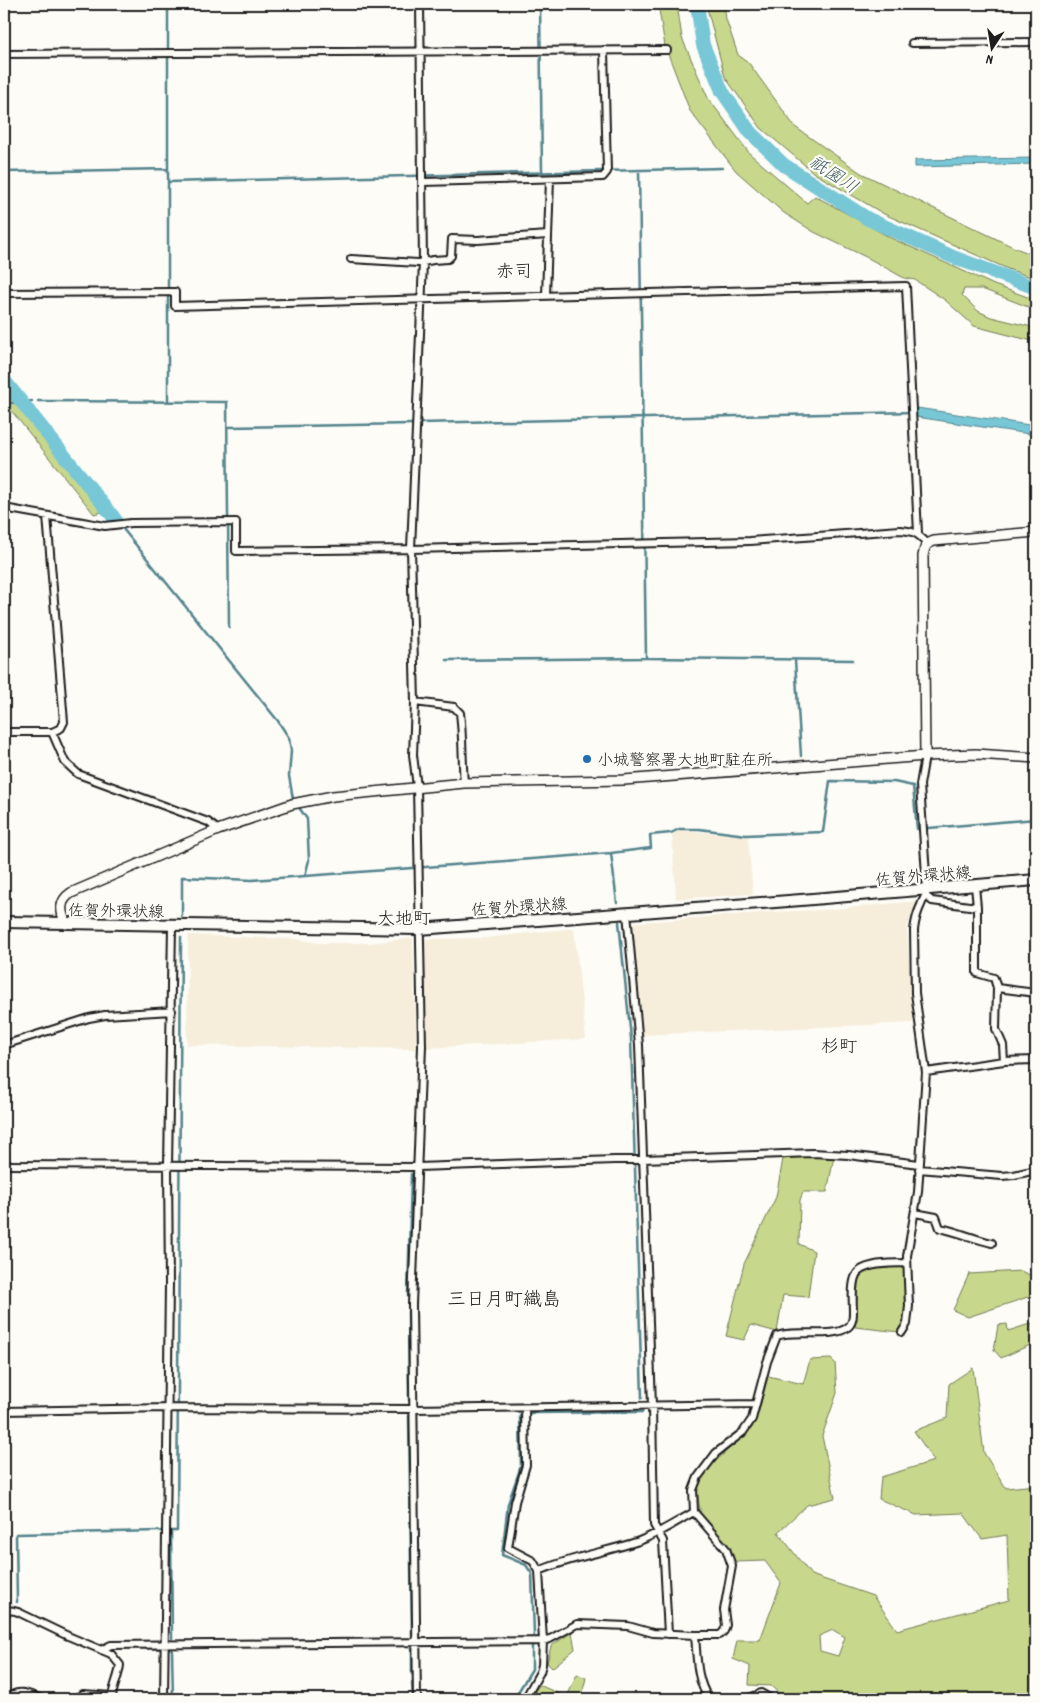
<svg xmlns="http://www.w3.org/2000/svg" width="1040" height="1703" viewBox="0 0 1040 1703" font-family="Dekko,'Klee One',sans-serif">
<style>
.built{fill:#f6eedb}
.green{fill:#c7d78c;stroke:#727a54;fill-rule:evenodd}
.water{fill:#78c7d6;stroke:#53838c}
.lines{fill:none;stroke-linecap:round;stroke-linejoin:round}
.stream{stroke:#53838c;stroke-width:2.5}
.river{stroke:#78c7d6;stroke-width:14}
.street-casing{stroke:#1c1c1c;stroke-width:10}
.secondary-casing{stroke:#1c1c1c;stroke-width:12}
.primary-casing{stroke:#1c1c1c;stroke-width:14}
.street{stroke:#fdfcf7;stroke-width:6}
.secondary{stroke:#fdfcf7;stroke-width:9}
.primary{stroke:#fdfcf7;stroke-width:10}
.poi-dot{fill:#1f6fb2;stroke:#fdfcf7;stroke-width:2}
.labels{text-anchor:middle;stroke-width:4.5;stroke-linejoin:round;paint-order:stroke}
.poi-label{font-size:16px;fill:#1c1c1c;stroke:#fdfcf7;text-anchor:start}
.street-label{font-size:16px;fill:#1c1c1c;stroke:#fdfcf7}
.water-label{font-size:18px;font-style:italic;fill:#416066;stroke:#fdfcf7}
.neighbourhood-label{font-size:18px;fill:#1c1c1c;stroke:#fdfcf7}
.quarter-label{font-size:19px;fill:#1c1c1c;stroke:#fdfcf7}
</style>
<rect width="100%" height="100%" fill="#fdfcf7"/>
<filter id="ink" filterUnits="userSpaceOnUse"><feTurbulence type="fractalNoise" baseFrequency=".02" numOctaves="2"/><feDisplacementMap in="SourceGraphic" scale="10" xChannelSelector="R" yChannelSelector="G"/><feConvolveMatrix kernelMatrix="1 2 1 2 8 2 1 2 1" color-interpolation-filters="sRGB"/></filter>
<g filter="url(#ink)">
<path class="built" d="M679 830 748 836 753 894 676 899 672 834Z
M917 901 907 928 913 1023 641 1035 631 923 771 912 824 910Z
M574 928 586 1039 426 1048 424 939 485 938Z
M188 935 296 939 319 943H369L413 938 416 1049 187 1045Z"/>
<path class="green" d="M658 4H677L682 38 708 98 750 154 807 203 815 196 891 238 994 285 1036 300V310L982 289H964L962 295 978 311 991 317 1036 328V342L974 326 945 300 915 280 904 278 870 259 814 232 784 213 736 171 690 111 665 46Z
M706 4H724L726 19 738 55 748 62 795 127 861 173 1013 247 1036 256V279L1008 269 884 214 814 173 761 128 725 77Z
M4 389 102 512 94 514 10 409 4 400Z
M815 1156 834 1157 827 1192H803L800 1200 799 1244 814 1251 808 1297 783 1295 777 1332 751 1325 744 1340 726 1336 744 1264 776 1197 783 1159Z
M905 1266 906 1320 900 1332 855 1327 858 1280 865 1270Z
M1021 1271 1036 1278V1306L1028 1297 968 1317 953 1310 969 1274Z
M1036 1322V1356L1030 1345 1001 1358 994 1350 998 1325 1007 1324 1008 1331Z
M831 1359 835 1363 837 1393 822 1436 835 1498 807 1505 778 1532 811 1575 873 1596 897 1630 1009 1600 1007 1535 982 1539 963 1513 916 1515 879 1499 881 1477 934 1461 914 1431 947 1418 949 1384 973 1368 984 1453 1006 1488 1036 1485V1699H785L771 1686 749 1685 750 1666 733 1659 737 1640H760L781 1583 765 1561 735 1562 724 1540 701 1516 697 1491 706 1470 752 1428 758 1414 768 1376 803 1384 810 1360ZM833 1630 845 1637 838 1656 820 1651 819 1636Z
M572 1632 575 1649 552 1668 547 1663 551 1646Z
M577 1674 586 1678 581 1699H530L539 1685 567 1697Z"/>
<path class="water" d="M1036 158V164L915 167V160Z
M917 408 1036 426V435L916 417Z"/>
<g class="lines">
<path class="stream" d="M540 4 542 172
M168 169V4
M639 170 646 658
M4 172 168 169V182L722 168
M38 401 227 402 229 627
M168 401V182
M11 403 32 401
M4 404H5
M420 423 916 412
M227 427 413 424
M115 519 278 721 289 738 291 751 289 776 293 799 307 819 309 860 305 876
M446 660 646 658 853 660
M795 660 801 756
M611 853 617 903
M182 916V877L252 880 611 853 651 848 650 835 671 833 679 829H699L746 835 823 832 830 781 894 782 913 786 917 829 1036 819
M619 922 631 1038 642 1398
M408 1297 411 1174
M408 1312 409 1400
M529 1413 642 1412
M409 1416 412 1636
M520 1416 521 1466 508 1504 502 1555 526 1565 532 1574 534 1635
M17 1602 16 1534 160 1531
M4 1624 9 1615
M172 1638 171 1531H177L181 937
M412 1647V1674
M172 1650 173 1699
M412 1683 413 1699
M514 1699 532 1669V1645"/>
<path class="river" d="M697 4 703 45 722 91 750 132 784 165 868 219 953 257 1036 288
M4 380 115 519"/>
<g class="street-casing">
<path id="street" d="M912 43 1036 42
M4 54 667 50
M423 182 603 177 607 172 604 50
M351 259 418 263 433 260 448 259 451 256 452 239 478 240 548 235
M4 293 175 292V306L906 286 918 533
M546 296 550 179
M4 508 105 526 131 523 236 522V551L411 549 750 541 900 530C914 531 917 533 927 543
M47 516 64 722 61 728 52 732
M415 702 454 707 460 713C463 736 462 759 464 783
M4 732H52L65 762 78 774 208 822 218 830
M975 886 977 907V973L994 978 997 988 996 1029 1003 1045 1004 1061
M926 896 932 901 977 907
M627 913 639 1045 652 1405 654 1525 663 1541 668 1634
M997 988 1036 993
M4 1045 89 1018 105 1015 172 1011
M926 1072 1004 1061 1036 1060
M4 1165 418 1167 813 1153 848 1155 919 1164
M919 1169 1002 1176 1014 1175 1036 1170
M915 1213 936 1217 940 1228C959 1232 974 1239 992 1243
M902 1332 907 1324 909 1306 907 1256 918 1192 926 1072 915 993 914 930C915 922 917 913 921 905 923 899 926 896 927 890L920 785 925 756
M525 1408 526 1465 515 1502 508 1548 533 1561 539 1571 543 1641 542 1665 540 1672 525 1699
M4 1411 168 1408 414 1409 756 1404
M539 1571C571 1557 606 1552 639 1541 658 1534 676 1522 694 1512
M4 1615C8 1609 12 1610 18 1612L68 1636 111 1654 120 1665C119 1677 112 1688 112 1699
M695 1635C697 1657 696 1680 709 1699
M101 1650 111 1645 543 1641 550 1639 577 1624 628 1626 653 1633 695 1635H720L724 1631 726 1625 724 1610 732 1566 726 1549 694 1512 693 1490 698 1477 716 1453 743 1432 752 1419 767 1362 777 1336C793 1329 834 1339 848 1327 852 1324 853 1318 853 1313 853 1302 851 1285 856 1275 863 1262 893 1264 906 1263
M6 1699C18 1688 28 1694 42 1699
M74 1699 83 1694 112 1696
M164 1699 169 1285 168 1166 172 926
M417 1699 412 1305 422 1046 417 787 413 755 415 702 411 549 423 262 420 4
M747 1699 761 1693 771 1699"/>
</g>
<g class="secondary-casing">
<path id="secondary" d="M925 756 923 556C925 547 925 544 934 541L1036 532
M66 924C60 911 59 901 71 893L218 830 292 804 333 796 464 783 624 780 925 756 976 754 1036 758"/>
</g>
<g class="primary-casing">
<path id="primary" d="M4 922 419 929 801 900 1036 880"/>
</g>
<use href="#street" class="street"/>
<use href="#secondary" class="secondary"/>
<use href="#primary" class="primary"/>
</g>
</g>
<circle class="poi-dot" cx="587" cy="759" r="5"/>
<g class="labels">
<g class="poi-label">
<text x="597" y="765">小城警察署大地町駐在所</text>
</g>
<g class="street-label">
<text transform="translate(923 875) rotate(-5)" y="6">佐賀外環状線</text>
<text transform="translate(519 906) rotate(-4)" y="6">佐賀外環状線</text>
<text transform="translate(116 910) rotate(1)" y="6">佐賀外環状線</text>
</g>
<g class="water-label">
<text transform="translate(834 174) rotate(33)" y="6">祇園川</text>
</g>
<g class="neighbourhood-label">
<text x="514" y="277">赤司</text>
<text x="404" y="924">大地町</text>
<text x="839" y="1052">杉町</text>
</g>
<g class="quarter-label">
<text x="504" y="1305">三日月町織島</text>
</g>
</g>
<rect width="1040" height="1703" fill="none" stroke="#fdfcf7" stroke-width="20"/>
<rect x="10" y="10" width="1020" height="1683" fill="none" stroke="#1c1c1c" stroke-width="2" filter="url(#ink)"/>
<g transform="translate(992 48) rotate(192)" stroke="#fdfcf7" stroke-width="4" paint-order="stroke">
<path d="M0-4L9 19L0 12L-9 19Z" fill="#1c1c1c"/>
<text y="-8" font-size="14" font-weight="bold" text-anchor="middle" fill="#1c1c1c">N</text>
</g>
</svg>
